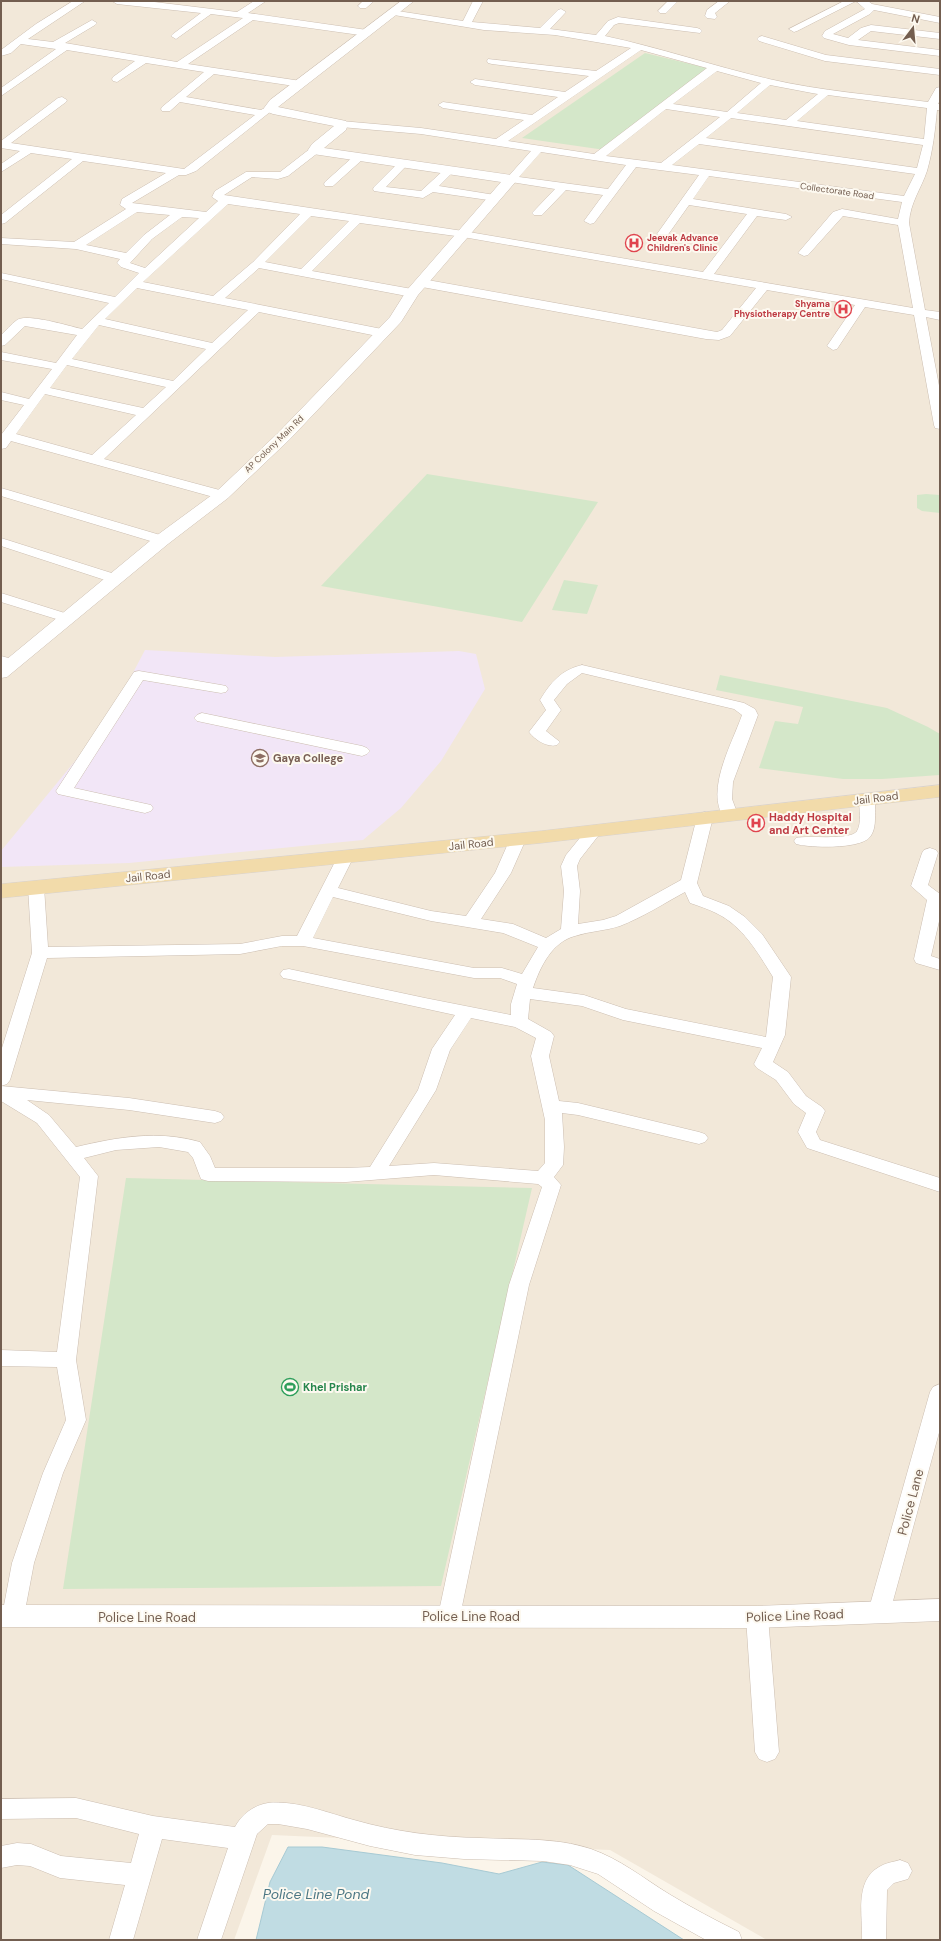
<svg xmlns="http://www.w3.org/2000/svg" width="941" height="1941" viewBox="0 0 941 1941" font-family="'DM Sans',sans-serif">
<style>
.residential{fill:#f2e8d9}
.education{fill:#f2e6f7}
.green{fill:#d4e7c9}
.water{fill:#c0dce3;stroke:#a7cad4}
.lines{fill:none;stroke-linecap:round;stroke-linejoin:round}
.minor-casing{stroke:#ccbeb1;stroke-width:1}
.tertiary-casing{stroke:#ccbeb1;stroke-width:1}
.primary-casing{stroke:#d8d2ce;stroke-width:1}
.minor{fill:#fff;fill-rule:evenodd}
.tertiary{fill:#fff;fill-rule:evenodd}
.primary{fill:#f2dbaa;fill-rule:evenodd}
.labels{text-anchor:middle;stroke-width:4;stroke-linejoin:round;paint-order:stroke}
.far-street-label{font-size:9px;fill:#735e50;stroke:#fdf9f0}
.far-health-label{font-size:9px;font-weight:bold;fill:#be3a42;stroke:#fdf9f0;text-anchor:start}
.education-label{font-size:11px;font-weight:bold;fill:#785e54;stroke:#fdf9f0;text-anchor:start}
.street-label{font-size:11px;fill:#735e50;stroke:#fdf9f0}
.health-label{font-size:11px;font-weight:bold;fill:#be3a42;stroke:#fdf9f0;text-anchor:start}
.leisure-label{font-size:11px;font-weight:bold;fill:#27864d;stroke:#fdf9f0;text-anchor:start}
.near-street-label{font-size:13px;fill:#735e50;stroke:#fdf9f0}
.near-water-label{font-size:14px;font-style:italic;fill:#4c7784;stroke:#fdf9f0}
</style>
<rect width="100%" height="100%" fill="#fbf5ea"/>
<path class="residential" d="M1 1H940V1940H767L610 1850 272 1835 234 1940H1Z"/>
<path class="education" d="M145 650 275 657 459 651 476 654 485 689 441 761 401 808 363 840 129 863 1 867V851L80 755 117 703Z"/>
<path class="green" d="M645 53 711 69 605 150 522 138Z
M427 474 598 502 522 622 321 586Z
M926 494 940 495V513L922 511 917 508V495Z
M564 580 598 585 587 614 552 610Z
M720 675 887 708 928 727 940 734V775L882 779H843L759 768 775 721 798 724 803 707 716 690Z
M126 1178 532 1188 441 1586 63 1589Z"/>
<path class="water" d="M288 1847H322L442 1863 499 1874 542 1862 568 1865 684 1940H256L270 1882Z"/>
<g class="lines">
<g class="minor-casing">
<path id="minor" d="M73 1H85L28 39 53 42 92 20 97 23 95 25 65 43 177 62 243 18 211 14 176 39 171 36 173 34 201 13 117 4 112 1H146L237 12 254 1H266L248 13 367 30 372 33 367 36 253 20 188 64 301 81 306 84 301 87 214 74 186 97 261 110 270 105 275 108 196 171 186 175H179L132 203 206 212 218 201 212 197 215 191 246 172H280L311 148H319L320 150 319 152 288 176 278 179 252 177 224 195 463 231 703 272 747 214 689 205 667 236H659L657 234 699 175 636 167 594 223 590 224 584 221 603 195 566 190 542 215H534L532 213 534 211 555 189 511 182 506 179 531 151 421 134 341 127 336 124 341 121 421 128 496 139 524 120 443 108 438 105 443 102 532 115 558 97 475 85 470 82 475 79 565 92 589 76 492 64 488 63 487 61 488 59 596 71 631 48 555 35 484 30 394 15 391 14 389 12 391 10 463 21 473 1H483L472 22 540 28 558 10 561 9 566 12 550 29 596 35 608 21 618 17 697 28 700 29 702 31 700 33 619 23 614 25 605 36C661 48 713 66 769 79 821 91 875 95 928 102L936 88 940 87V100L938 104H940V110H937C935 131 933 150 927 171 921 189 910 203 909 223L925 310 940 312V320L926 317 940 391V429L935 428 934 425 914 315 865 307 837 349 833 350 827 346 855 305 767 290 730 336 719 340 706 339 422 287 416 283 422 279 717 332 722 330 756 288 463 237 360 223 312 271 412 289 418 293 416 295 412 297 259 268 225 298 382 329 386 330 388 333 386 336 382 337 259 312 104 459 227 492 229 495 227 498H217L11 441 6 448 1 449V435L24 405 1 400V392L29 399 52 369 1 360V352L56 363 77 335 25 326 5 345 1 346V335C6 331 11 324 17 320 27 313 69 326 82 329L109 303 1 279V273L115 297 139 273 121 267 117 263 120 259 76 249 1 244V238L74 242 126 209 120 205 122 199 166 173 83 161 5 223 1 224V215L72 159 31 153 1 172V164L20 151 1 148V141L58 98 62 97 67 100 66 102 11 143 184 169 255 115 180 102 170 111H162L161 109 162 107 204 72 146 63 117 82 113 81 112 79 113 77 135 61 67 50 1 96V88L56 49 21 44 11 53 1 56V50L36 24ZM641 50 707 68 594 154 508 141ZM717 71 761 83 727 112 673 104ZM770 85 812 93 818 94 786 120 737 113ZM828 95 927 108 924 139 797 121ZM666 109 720 117 661 163 606 156ZM731 118 923 145 917 168 706 138ZM699 144 915 174 904 196 672 165ZM541 152 626 165 608 189 519 177ZM709 176 902 202 898 219 842 209 833 212 798 253 804 256 808 255 843 216 898 225 913 308 714 274 757 216 786 220 792 217 786 214 693 199ZM228 204 300 214 253 262 213 296 143 282ZM137 212 170 215 144 235 126 253 86 245ZM311 216 349 221 301 269 265 262ZM182 217 199 218 145 268 130 263 152 239ZM137 288 248 310 212 343 105 319ZM99 325 206 349 173 381 72 359ZM67 365 166 387 143 408 50 388ZM45 394 136 415 92 455 16 434Z
M363 1H374L366 8H360L358 6Z
M668 1H678L666 13H660L658 11Z
M719 1H730L715 13 717 17 715 19 707 18 705 16 707 10Z
M844 1H856L797 31 794 32 789 29Z
M856 1H868L872 4 940 17V23L874 10 870 14 833 34 848 38 861 28 871 25 940 33V39L871 31 858 40 940 50V56L849 45 824 38 822 36 825 31 865 9Z
M762 36 826 55 940 69V75L825 61 759 41 757 39 759 37Z
M359 154 363 155 364 157 363 159 333 186H325L324 184 325 182 355 155Z
M404 160 409 163 386 187 421 191 446 168 450 167 455 170 439 186 495 195 501 198 495 201 433 192 423 198 374 191 373 189 374 187 400 161Z
M1 488 167 537 169 540 167 543H157L1 496Z
M1 538 121 576 123 579 121 582H111L1 546Z
M1 593 71 615 73 618 71 621 66 622 1 602Z
M1 656 16 660 18 663 16 666 11 667 1 665Z
M582 665 744 703 755 709 758 715 733 782 732 799 738 815 736 818 730 820 724 818C705 790 732 744 742 715L734 709 582 673 567 684 554 700 561 710 546 731 560 742 557 745C548 748 535 740 529 732L546 710 540 700C551 682 561 670 582 665Z
M139 671 221 685 226 686 228 689 226 692 221 693 143 680 74 788 151 805 153 808 151 811 145 813 58 794 56 791 132 675 134 672Z
M202 713 362 746 367 748 370 751 367 754 362 756 197 721 194 718 197 715Z
M867 795 873 797C876 802 875 811 875 818 875 825 874 833 869 838 858 849 811 848 796 844L794 841 796 838C808 835 851 841 857 831 862 823 859 808 859 800L861 797Z
M705 812 711 814 713 817 697 883 703 896 729 906 745 917 762 934 791 977 785 1035 773 1062 788 1072 806 1096 822 1107 825 1111 816 1132 820 1140 940 1178V1192L807 1148 798 1132 806 1113 794 1104 776 1080 757 1068 754 1064 762 1048 623 1020 582 1006 530 999 528 1019 551 1032 554 1036 549 1056 559 1101 578 1103 699 1132 705 1134 708 1138 705 1142 699 1144 578 1115 562 1113 564 1147 563 1165 554 1177 561 1185 529 1285 460 1616 457 1622 449 1625 441 1622 438 1616 509 1285 542 1187 538 1184 434 1175 346 1182 208 1181 201 1179 193 1158 188 1152 159 1147 116 1150 84 1158 98 1176 76 1360 86 1420 63 1473 34 1563 24 1616 21 1622 13 1625 5 1622 2 1616 12 1563 43 1473 66 1420 57 1367 1 1366V1350L57 1352 80 1177 37 1123 1 1101V1051L32 953 28 887 30 883 36 882 42 883 44 887 48 947 240 944 282 936H297L338 856 340 853 346 851 352 853 354 856 338 888 431 911 466 916 495 873 510 839 512 836 518 834 524 836 526 839 511 873 481 919 513 924 546 938 561 929 564 891 561 866 566 855 588 828 594 826 600 828 602 831 580 859 577 866 580 891 578 924 603 920 616 916 681 880 697 817 699 814ZM685 892 690 903C699 906 708 909 716 913 743 926 758 953 773 977L766 1037 626 1009 584 995 533 988C540 967 552 942 575 936 590 931 605 931 620 926 643 917 663 904 685 892ZM333 897 431 921 503 933 538 947 522 974 502 968H474L313 938ZM282 946H303L474 978H500L517 984 511 1004V1015L425 998 289 969 283 970 280 974 283 978 289 979 455 1015 432 1049 418 1090 370 1167 346 1168H215L210 1156 200 1142C158 1130 118 1137 76 1147L49 1115 27 1100 129 1110 215 1123 221 1121 224 1117 221 1113 215 1111 129 1098 1 1086 7 1084 10 1080 47 958 240 954ZM471 1018 515 1027 536 1038 531 1056 545 1120V1163L538 1171 434 1163 389 1166 436 1090 450 1050Z
M930 848 936 850 938 853 928 885 940 894V917L931 956 940 959V970L916 963 914 959 927 900 911 886 922 853 924 850Z
M940 1384V1429L890 1612 887 1618 879 1621 871 1618 868 1612 930 1392 933 1387Z
M757 1608 765 1611 768 1617 779 1752 775 1759 767 1762 759 1759 755 1752 746 1617 749 1611Z
M76 1798 153 1816 235 1827C241 1815 254 1805 268 1803 296 1800 328 1813 354 1820 396 1832 437 1837 480 1838 517 1840 555 1837 591 1849 620 1859 643 1878 669 1894 692 1908 715 1920 739 1932L742 1940H706L654 1911 598 1874 570 1865 543 1861 464 1859 415 1855 370 1846 307 1829 278 1824H268L257 1834 221 1940H197L228 1848 162 1839 133 1940H109L125 1885 60 1878 30 1866 17 1865 1 1868V1846L17 1843 31 1844 61 1856 131 1863 139 1834 76 1818 1 1819V1799Z
M900 1860 908 1863 912 1871 908 1879 894 1883 887 1890 886 1940H862C863 1917 854 1881 879 1867 885 1863 893 1862 900 1860Z"/>
</g>
<g class="tertiary-casing">
<path id="tertiary" d="M401 1H414L278 107 346 121 347 127 346 130 324 148 511 175 516 176 518 179 418 295 401 322 290 439 228 498 168 544 7 677 1 678V664L156 536 216 492 278 433 390 317 407 290 501 182 313 154 308 150 312 144 334 126 273 114 265 111 264 108 270 100Z
M940 1599V1621L757 1628 1 1627V1605L757 1606Z"/>
</g>
<g class="primary-casing">
<path id="primary" d="M940 785V797L541 843 1 898V884L541 831Z"/>
</g>
<use href="#minor" class="minor"/>
<use href="#tertiary" class="tertiary"/>
<use href="#primary" class="primary"/>
</g>
<defs>
<g id="hospital-ring" transform="scale(0.9)"><circle r="9.5" fill="#fdf9f0" stroke="#e0444e" stroke-width="1.5"/><path d="M-5-5h3v3.5h4V-5h3V5h-3V1.5h-4V5h-3Z" fill="#e0444e"/></g>
<g id="university-ring" transform="scale(0.9)"><circle r="9.5" fill="#fdf9f0" stroke="#8d6e63" stroke-width="1.5"/><path d="M0-5L7-2L0 1L-7-2ZM-4 1L0 2.5L4 1V4Q0 6-4 4Z" fill="#8d6e63"/></g>
<g id="stadium-ring" transform="scale(0.9)"><circle r="9.5" fill="#fdf9f0" stroke="#2e9e5b" stroke-width="1.5"/><path d="M0-5a6.5 5 0 1 0 0 10a6.5 5 0 1 0 0-10ZM-3.5-1.8h7v3.6h-7Z" fill="#2e9e5b"/></g>
</defs>
<g fill-rule="evenodd">
<use href="#hospital-ring" x="634" y="243"/>
<use href="#hospital-ring" x="843" y="309"/>
<use href="#university-ring" x="260" y="758"/>
<use href="#hospital-ring" x="756" y="823"/>
<use href="#stadium-ring" x="290" y="1387"/>
</g>
<g class="labels">
<g class="far-street-label">
<text transform="translate(837 191) rotate(8)" y="3">Collectorate Road</text>
<text transform="translate(274 444) rotate(-44)" y="3">AP Colony Main Rd</text>
</g>
<g class="far-health-label">
<text x="647" y="241">Jeevak Advance<tspan x="647" dy="10">Children's Clinic</tspan></text>
<text x="830" y="307" text-anchor="end">Shyama<tspan x="830" dy="10">Physiotherapy Centre</tspan></text>
</g>
<g class="education-label">
<text x="273" y="762">Gaya College</text>
</g>
<g class="street-label">
<text transform="translate(876 798) rotate(-7)" y="4">Jail Road</text>
<text transform="translate(471 844) rotate(-6)" y="4">Jail Road</text>
<text transform="translate(148 876) rotate(-6)" y="4">Jail Road</text>
</g>
<g class="health-label">
<text x="769" y="821">Haddy Hospital<tspan x="769" dy="13">and Art Center</tspan></text>
</g>
<g class="leisure-label">
<text x="303" y="1391">Khel Prishar</text>
</g>
<g class="near-street-label">
<text transform="translate(910 1502) rotate(-75)" y="5">Police Lane</text>
<text transform="translate(795 1615) rotate(-2)" y="5">Police Line Road</text>
<text x="471" y="1621">Police Line Road</text>
<text x="147" y="1622">Police Line Road</text>
</g>
<g class="near-water-label">
<text x="316" y="1899">Police Line Pond</text>
</g>
</g>
<rect width="941" height="1941" fill="none" stroke="#735e50" stroke-width="4"/>
<g transform="translate(913 28) rotate(16)" stroke="#fdf9f0" stroke-width="3" paint-order="stroke">
<path d="M0-3L7 15L0 10L-7 15Z" fill="#735e50"/>
<text y="-6" font-size="11" font-weight="bold" text-anchor="middle" fill="#735e50">N</text>
</g>
</svg>
